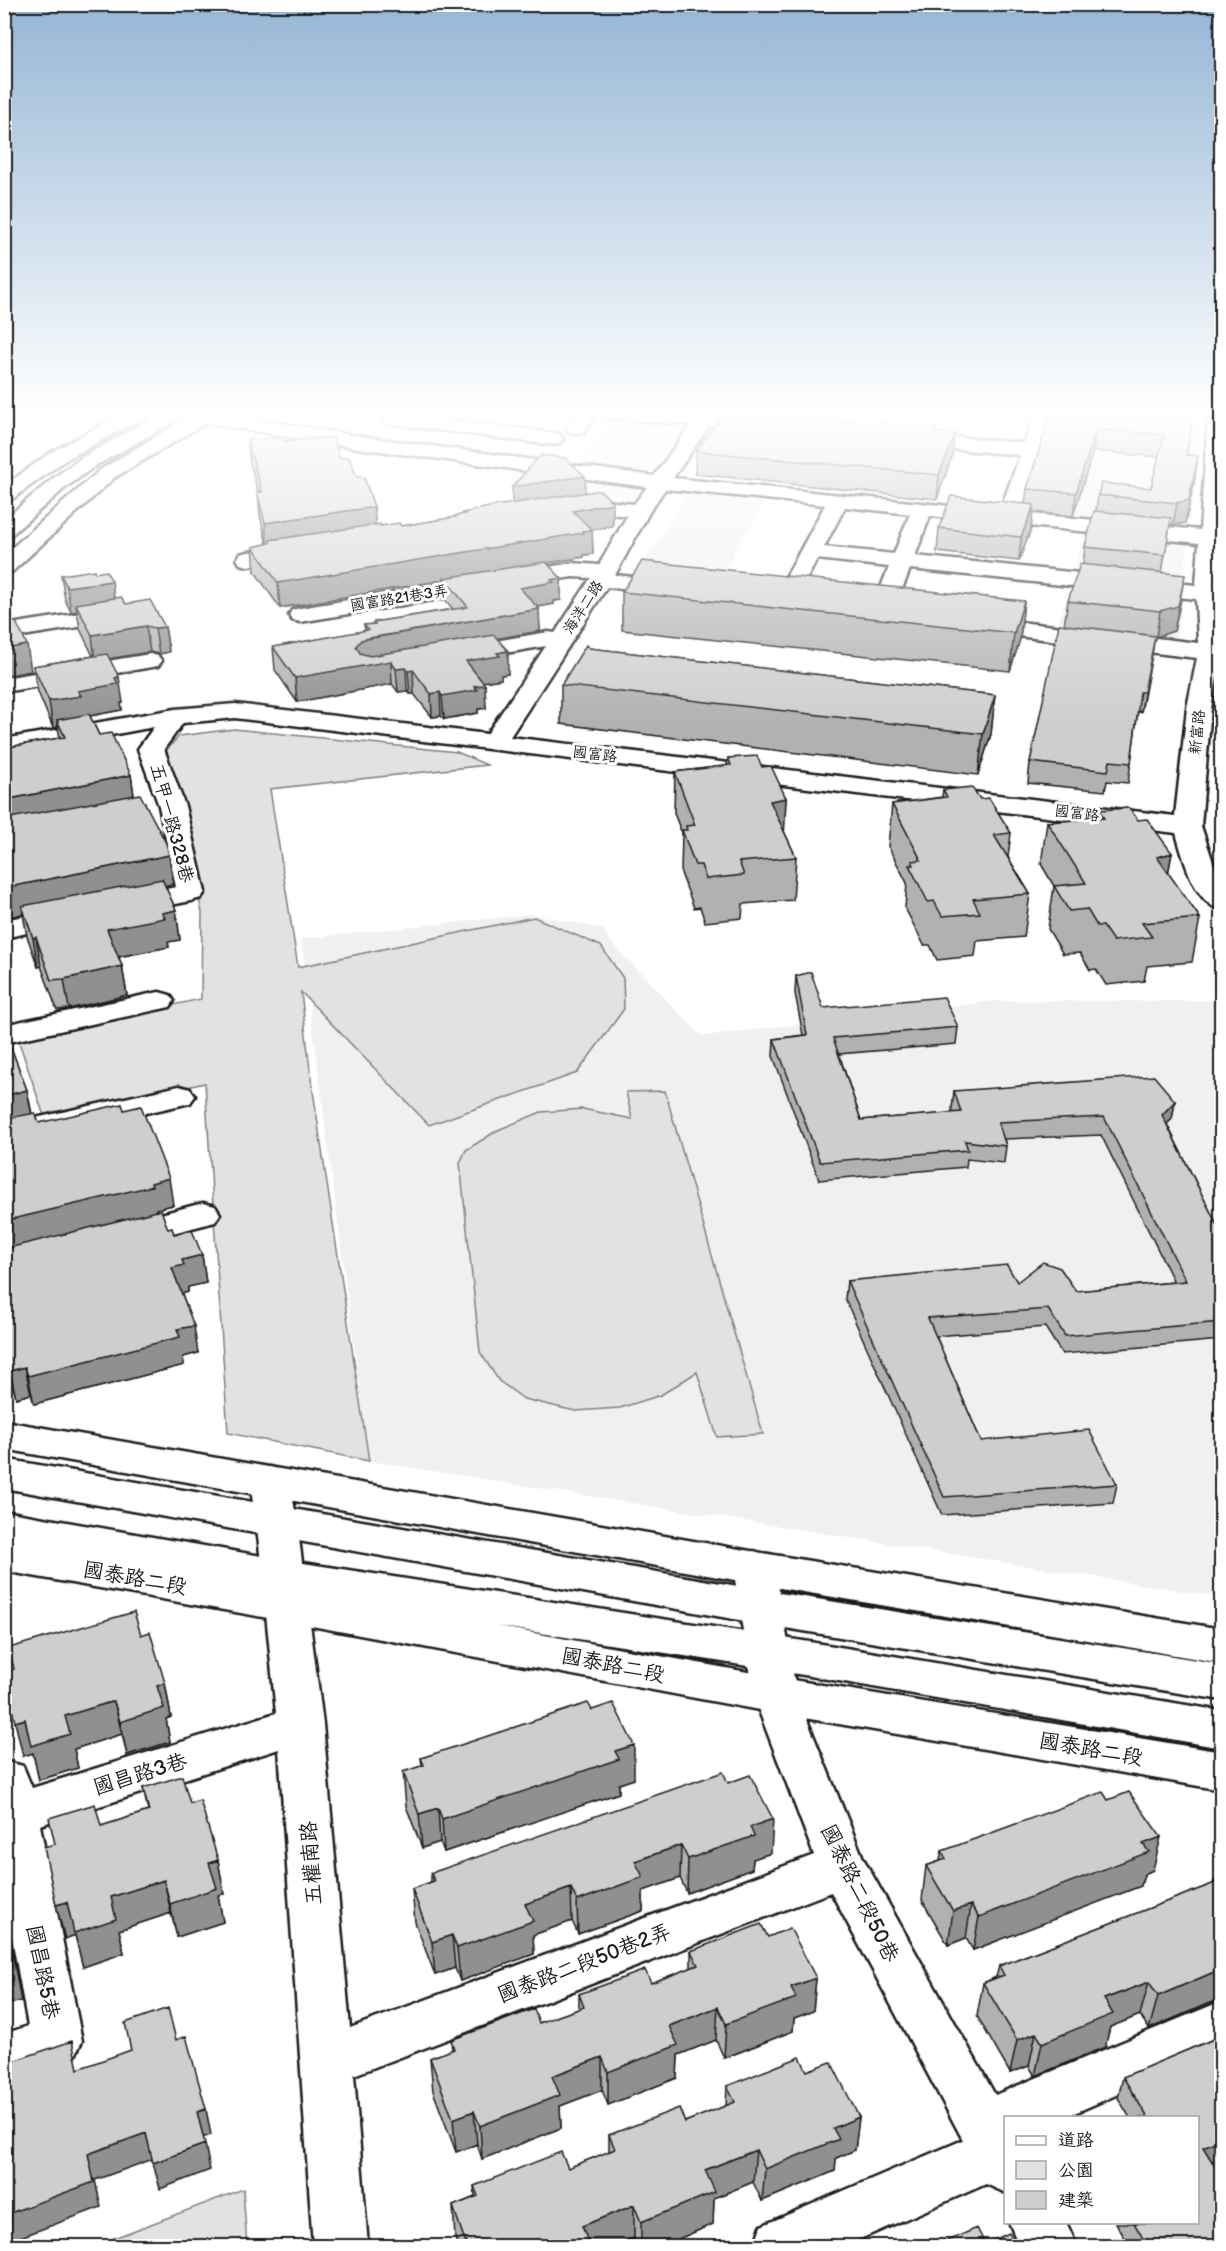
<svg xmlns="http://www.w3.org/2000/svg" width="1226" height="2251" viewBox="0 0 1226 2251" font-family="'Balsamiq Sans','LXGW WenKai TC',sans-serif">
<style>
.built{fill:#f0f0f0}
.green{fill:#e2e2e2;stroke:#7f7f7f;stroke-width:1.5}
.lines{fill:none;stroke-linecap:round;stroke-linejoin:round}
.street-casing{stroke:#1c1c1c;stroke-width:5}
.secondary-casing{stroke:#1c1c1c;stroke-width:5}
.street{fill:#fff;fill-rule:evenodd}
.secondary{fill:#fff;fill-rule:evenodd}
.wall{fill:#b1b1b1;stroke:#1c1c1c;stroke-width:1.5}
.shaded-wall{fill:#909090;stroke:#1c1c1c;stroke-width:1.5}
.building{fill:#cecece;stroke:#1c1c1c;stroke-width:1.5}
.labels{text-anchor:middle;stroke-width:6;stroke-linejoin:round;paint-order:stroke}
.far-street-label{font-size:15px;fill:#1c1c1c;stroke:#fff}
.street-label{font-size:18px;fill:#1c1c1c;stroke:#fff}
.near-street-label{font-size:21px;fill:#1c1c1c;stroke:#fff}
</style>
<rect width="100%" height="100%" fill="#fff"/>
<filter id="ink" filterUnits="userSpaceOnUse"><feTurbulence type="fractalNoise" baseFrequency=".0167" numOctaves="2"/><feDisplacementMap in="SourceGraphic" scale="12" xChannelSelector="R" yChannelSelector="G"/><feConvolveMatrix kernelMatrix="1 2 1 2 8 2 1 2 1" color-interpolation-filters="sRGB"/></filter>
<g filter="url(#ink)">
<path class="built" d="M621 412H796L788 423 695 415 639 489 630 506 525 512 500 453 577 462Z
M1059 412H1202L1177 640 1057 627 1085 531 1022 525Z
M703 493 765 502 714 587 637 573 685 498Z
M532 914 603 929 608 939 701 1036 994 1001H1221V1597L369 1461 301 939Z"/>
<path class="green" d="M234 729 457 752 487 765 270 789 298 967 534 917 601 946 623 978 624 1009 577 1073 429 1125 301 992 311 1078 369 1461 228 1433 205 1083 45 1119 18 1039 201 999 202 912 166 751 179 736Z
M665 1091 763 1434 717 1437 697 1372 661 1395 620 1408 575 1411 524 1399 499 1381 480 1352 460 1163 466 1150 498 1130 541 1112 583 1109 632 1119 626 1092Z
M243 2189 247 2246H93Z"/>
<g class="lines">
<g class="street-casing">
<path id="street" d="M125 412H148L146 416 64 461 11 500 4 502V486L50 453Z
M167 412H220L219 413 364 437 654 476 691 425 609 418 602 416 600 412 698 414 718 412 716 415 764 419 771 421 774 425 771 429 764 431 709 426 673 478 1000 511 1020 455 908 445 901 443 898 439 901 435 908 433 1024 443 1035 412H1053L1021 513 1200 530 1208 422 1212 412H1222V545L1218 593 1222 653 1211 708 1201 826 1218 877 1222 882V910C1194 904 1183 857 1176 833L235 718 183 723 164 749 185 806 205 892 201 898 191 901 126 914 116 911 112 905 116 899 176 887 159 806 138 749 154 727 4 755V739L175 709 235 704 487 734 546 646 460 661 452 659 448 654 452 649 460 647 548 632 555 633 591 578 572 577 300 622 292 620 289 615 292 610 300 608 572 563 599 565 627 516 596 512 567 517 560 515 557 511 560 507 596 500 634 504 647 487 364 449 206 423 114 478 12 572 4 573V555L100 470 185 419 169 416ZM665 489 825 505 773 601 776 606 784 608 792 606 795 601 817 559 889 567 871 612 874 617 882 619 890 617 893 612 910 569 1196 599 1198 643 977 617 969 619 966 624 969 629 977 631 1197 658 1187 708 1175 816 510 737 607 587 672 595 680 593 683 588 680 583 672 581 615 575 650 511ZM845 507 910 514 894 554 824 547ZM930 516 1199 543 1196 585 915 556Z
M579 412H598L583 433H569L566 429Z
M391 413 553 433 560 435 563 439 560 443 553 445 384 423 382 419 384 415Z
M297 546 305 547 308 552 305 557 248 566 240 564 237 559 240 554 248 552Z
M120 607 128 609 131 614 128 619 4 639V625Z
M150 654 158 656 162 661 158 666 4 692V678Z
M69 907 79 910 83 916 79 922 4 938V920Z
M159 992 170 995 174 1001 170 1007 4 1043V1025Z
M179 1086 190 1089 195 1096 190 1103 4 1145V1125Z
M203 1203 215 1206 220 1214 215 1222 123 1246 111 1243 105 1235 111 1227Z
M270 1467 284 1472 290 1482 297 1523 323 1724 350 2028 814 1855 753 1695 733 1567 739 1556 754 1551 769 1556 775 1567 797 1695 863 1858 995 2095 1222 2001V2049L1063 2118H1006V2193L986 2184 844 2246H754L761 2226 963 2140 831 1892 354 2075 368 2246H313L279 1749 40 1825 82 2041 74 2058 4 2082V2034L28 2026 4 1893V1761L23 1766 32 1788 276 1713 259 1544 250 1482 256 1472Z
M1009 2222H1066L1077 2246H1019Z"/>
</g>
<g class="secondary-casing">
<path id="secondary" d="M163 412H186L184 416 95 466 65 488 11 535 4 537V520L51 480 81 458Z
M4 1421 780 1556 1222 1629V1663L780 1588 4 1449Z
M4 1459 761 1590 1222 1664V1700L761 1624 4 1488Z
M4 1511 284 1560 810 1642 1222 1711V1748L810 1676 496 1626 775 1677 1222 1752V1790L775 1713 285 1621 4 1571Z"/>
</g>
<use href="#street" class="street"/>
<use href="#secondary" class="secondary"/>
</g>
<path class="wall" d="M1051 412H1194L1186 455 1195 478 1185 523 1170 525 1162 572 1181 600 1174 631 1155 637 1141 712 1138 711 1128 783 1107 781 1105 791 1028 783 1030 762 1064 625 1068 601 1083 564 1085 547 1096 511 1098 495 1151 488 1159 457 1093 451 1073 516 1033 512 1031 529 1019 561 937 552 939 528 1025 504 1027 489Z
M937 428 936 432 952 456 937 499 695 474 696 451Z
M247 440 284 441 340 458 357 477 374 507 375 524 380 526H401L455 517V516L463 515V513L585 492 613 526 592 530 593 554 584 555V557L547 563 561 578V600L554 601V604L538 607 540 631 497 639 508 674 501 675V679L483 682 486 708 478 709V713L444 719 441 716 432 717 414 694H410L407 691 398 692 392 684 297 702 275 670 273 647 365 631 364 625 374 624V622L453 609 445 600 444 580 280 608 255 572 253 547 267 544 260 516 258 492 250 463Z
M61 575 114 598 165 627 169 652 159 654 150 652 109 658 123 703H121L122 710 90 716 99 735 131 775 134 795 169 855 173 884 165 886 176 910 180 940 168 942 169 947 119 957 122 966 127 995 69 1009 57 1010 41 966 38 967 27 936 23 914 4 918V748L60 738 58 727 53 728 38 692 33 666 93 656 80 629 77 611 71 612 65 600Z
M622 592 1024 601 1020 639 1010 671 622 630Z
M589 648 995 695 991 734 978 775 561 724V685Z
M728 758 762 767 786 798 784 831 796 857 793 900 743 904 742 918 705 922 700 907 694 908 681 873 682 834 674 813 675 772 727 766Z
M943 790 980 799 1011 833 1008 857 1030 894 1024 937 977 941 975 956 937 960 930 945H924L905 908 907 883 888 846 892 804 942 797Z
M1099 810 1138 820 1172 853 1168 873 1200 918 1192 962 1147 966 1144 981 1106 985 1096 969 1090 970 1080 953 1063 954 1048 929 1054 886 1041 864 1047 822 1098 818Z
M796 976 823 1008 958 1027 956 1044 839 1054 861 1120 953 1113 952 1109 954 1091 1175 1101 1172 1119 1167 1124 1221 1233V1340L1062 1354 1045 1327 936 1336 981 1441 1117 1484 1113 1503 942 1515 845 1299 847 1281 1017 1282 1076 1291 1174 1282 1101 1135 1004 1139 1006 1146 1004 1163 967 1159 966 1167 819 1180 773 1056 774 1039 803 1035 795 993Z
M4 1029 27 1090 32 1114 39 1123 124 1110 173 1205 156 1209V1211L168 1229 202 1255 206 1283 188 1287V1292L182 1294 198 1353 183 1357 184 1365 34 1404 31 1394 16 1398 4 1355Z
M141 1635 165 1683 171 1717 166 1719 170 1742 127 1755 122 1734 74 1749 78 1768 39 1780 33 1753 23 1756Z
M592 1710 634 1779 619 1784V1793L444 1852 440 1842 422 1848 406 1806 403 1772 422 1766 421 1758Z
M728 1783 771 1853 753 1859 752 1869 687 1893 680 1878 643 1891V1911L578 1934 572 1921 533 1935 534 1954 460 1981 455 1968 435 1975 415 1922 412 1889 431 1882V1873Z
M143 1788 190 1803 218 1860 224 1894 218 1895 223 1922 177 1937 171 1913 119 1930 124 1953 83 1967 75 1935 65 1939 101 1826 148 1811Z
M942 1851 1153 1870 1144 1874 1141 1886 973 1950 966 1938 948 1945 922 1900 926 1866 940 1861Z
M1221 1878 1149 2029 1140 2015 1110 2027 1105 2047 1035 2076 1029 2066 1010 2073 977 2016 983 1983 996 1977 999 1966 1213 1884 1214 1881Z
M768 1937 816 1978 813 2011 794 2018 793 2031 724 2058 716 2040 678 2055 677 2078 608 2105 602 2090 560 2106 561 2128 482 2159 477 2144 456 2152 433 2091 430 2058 452 2050 451 2040 539 2023 579 2009V1994L651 1983 691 1968V1951Z
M1221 2036V2157L1212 2161 1221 2176V2247H1130L1116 2223H1197V2118H1130L1118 2098 1123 2077Z
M807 2071 859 2117 855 2150 836 2158 835 2171 762 2201 753 2182 714 2198 713 2224 660 2247H637L634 2238 612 2247H458L455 2238 453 2206 475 2197 474 2186 568 2168 609 2152V2135L685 2122 726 2106 727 2086Z"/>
<path class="shaded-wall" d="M1096 429 1093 451 1073 516 1076 493Z
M955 434 952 456 937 499 939 475Z
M1198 456 1195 478 1185 523 1173 525 1177 503Z
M585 476V499L512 510V487Z
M613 503V526L592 530 593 554 584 555V557L446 580 444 578V580L280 608 278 583 573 511Z
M1034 505 1031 529 1019 561 1021 537Z
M374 507 376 531 268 548 265 523Z
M1185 575 1174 631 1156 637 1160 611Z
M561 578V600L554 601V604L521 610 520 588 551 580Z
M112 581 115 605 76 604 77 611 71 612 67 587Z
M1024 601 1020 639 1010 671 1014 633Z
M539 609 540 631 370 661H391L392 684 297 702 295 678 356 646 361 640Z
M146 626 150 652 95 661 92 635Z
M165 627 169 652 159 654 155 628Z
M1155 636 1152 655 1141 712 1144 692Z
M27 645 31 671 4 676V649Z
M508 651V674L501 675V679L467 684 466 661 497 653Z
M406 668 407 691 398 692 396 669Z
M413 670 414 694H410L408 671Z
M119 677 123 703H121L122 710 84 717 57 720 58 727 53 728 49 701 115 678Z
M485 685 486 708 478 709V713L444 719 442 696 474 686Z
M440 692 441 716 432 717 431 694Z
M995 695 991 734 978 775 983 734Z
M131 775 135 803 4 829V800Z
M786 798 784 839 770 801Z
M1172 853 1164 896 1157 857Z
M169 855 173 884 24 914 22 906 23 914 4 918V888Z
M176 910 180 940 168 942 169 947 112 958 107 929 162 913Z
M36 937 41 966 38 967 33 938Z
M122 966 127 995 69 1009 64 979Z
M27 1090 32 1116 4 1123V1096Z
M1175 1101 1172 1119 1159 1132 1162 1115Z
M169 1178 173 1205 156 1209V1212L4 1250V1221Z
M202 1255 206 1283 188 1287V1292L177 1295 172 1268 182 1260Z
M194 1326 198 1353 183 1357 184 1365 34 1404 28 1376 177 1329Z
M25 1367 31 1394 16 1398 10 1371Z
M165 1683 171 1717 166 1719 170 1742 127 1755 120 1722 157 1686Z
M114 1701 122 1734 74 1749 78 1768 39 1780 33 1753 23 1756 15 1722 25 1719 65 1716Z
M634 1745V1779L619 1784V1793L444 1852 442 1819 615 1751Z
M438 1808 440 1842 422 1848 419 1814Z
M773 1819 771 1853 753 1859 752 1869 687 1893 688 1859 750 1827Z
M1161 1837 1153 1870 1144 1874 1141 1886 973 1950 979 1917 1143 1844Z
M681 1845 680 1878 643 1891V1911L578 1934 577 1901 635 1861Z
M218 1860 224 1894 218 1895 223 1922 177 1937 170 1904 209 1863Z
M164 1880 171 1913 119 1930 124 1953 83 1967 75 1935 65 1939 56 1905 67 1902 111 1897Z
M571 1888 572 1921 533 1935 534 1954 460 1981 457 1948 525 1904Z
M971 1905 966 1938 948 1945 953 1911Z
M4 1924 12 1951 21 2001 4 2006Z
M452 1935 455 1968 435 1975 432 1942Z
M1221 1969V1998L1149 2029 1158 1996Z
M816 1978 813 2011 794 2018 793 2031 724 2058 726 2024 791 1987Z
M1149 1982 1140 2015 1110 2027 1105 2047 1035 2076 1042 2043 1104 1999Z
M718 2007 716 2040 678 2055 677 2078 608 2105V2072L669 2026Z
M1036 2033 1029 2066 1010 2073 1017 2040Z
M602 2057V2090L560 2106 561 2128 482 2159 480 2126 552 2076Z
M206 2109 211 2135 202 2138 197 2112Z
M474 2111 477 2144 456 2152 453 2119Z
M859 2117 855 2150 836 2158 835 2171 762 2201 765 2169 833 2128Z
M146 2133 153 2159 95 2180 101 2207 18 2238 19 2247H4V2224L10 2213 88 2154Z
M1221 2139V2157L1197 2168 1203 2147Z
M205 2144 210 2170 160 2189 153 2163Z
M756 2150 753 2182 714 2198 713 2224 660 2247H641V2222L705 2170Z
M634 2205V2238L612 2247H582V2226Z"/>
<path class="building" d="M725 412H743L937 428 935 432 955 434 939 475 696 451Z
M1051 412H1194L1186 455 1198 456 1189 500 1177 503 1098 495 1101 483 1151 488 1164 435 1096 429 1076 493 1027 489Z
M283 437 284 441 333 437 340 458 349 457 357 477H364L374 507 265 523 257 492H262L247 440Z
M541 455 565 458 585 476 512 487Z
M596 491H601L613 503 573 511 592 530 582 531 583 533 278 583 253 547 270 543V540L380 524V526L399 523 401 526 456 517 455 516 465 514 463 513 494 506Z
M951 496 1034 505 1021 537 939 528Z
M1094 511 1171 518 1165 555 1085 547Z
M642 561 1024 601 1014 633 622 592Z
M546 562 561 578 551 580 554 582 520 588 539 609 369 638 361 640 356 646 360 653 370 656 494 635 508 651 497 653 500 656 466 661 485 685 474 686 477 690 442 696 440 692 431 694 413 670 408 671 406 668 396 669 391 661 295 678 273 647 368 630 364 625 375 624 374 622 468 607 444 578Z
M1080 564 1185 575 1178 606 1160 611 1068 601Z
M94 570 95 573 106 571 112 581 67 587 61 575Z
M121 597 126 604 150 600 165 627 155 628 146 626 92 635 76 604Z
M16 622 27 645 4 649V623Z
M1059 624 1155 636 1144 692H1140L1131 763 1110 761 1108 771 1030 762Z
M586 645 589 648 995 695 983 734 561 685Z
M107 654 119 677 115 678 118 684 78 691 81 696 49 701 33 666Z
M89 714 99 735 111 733 131 775 4 800V748L65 737 57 720Z
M757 756 762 767 771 766 786 798 770 801 796 857 739 862 744 875 706 879 701 865H695L682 830H687L686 826 695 825 675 772 731 765 728 758Z
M972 787 980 799 989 798 1011 833 994 835 1030 894 973 899 980 913 942 916 934 901 928 902 909 865H914L912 861 921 860 892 804 947 797 943 790Z
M140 794 166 843 169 855 4 888V819Z
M1129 808 1138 820 1147 819 1172 853 1157 857 1200 918 1142 923 1152 937 1113 941 1103 926H1097L1087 909 1069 911 1054 886 1086 883 1047 822 1104 818 1099 810Z
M162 879 176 910 162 913 165 918 107 929 122 966 64 979 51 980 36 937 33 938 22 906Z
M811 972 823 1008 944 997 958 1027 833 1038 861 1120 961 1112 954 1091 1154 1076 1175 1101 1162 1115 1221 1233V1322L1065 1336 1048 1309 928 1318 981 1441 1089 1430 1117 1484 944 1497 847 1281 1007 1265 1017 1282 1043 1262 1060 1268 1076 1291 1186 1281 1104 1117 998 1122 1006 1146 965 1141 968 1150 820 1162 774 1039 807 1035 796 976Z
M4 1029 27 1090 4 1096Z
M122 1104 124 1110 141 1106 169 1178 151 1183 152 1186 4 1221V1119L35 1113 39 1123Z
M161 1210 168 1229 172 1228 174 1234 192 1230 202 1255 182 1260 184 1265 172 1268 194 1326 177 1329 180 1337 28 1376 25 1367 10 1371 4 1351V1249Z
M134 1612 141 1635 150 1632 165 1683 157 1686 164 1708 120 1722 114 1701 65 1716 70 1734 31 1746 25 1719 15 1722 4 1675V1672L14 1669 9 1648Z
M588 1703 592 1710 613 1703 634 1745 615 1751 619 1759 442 1819 438 1808 419 1814 403 1772 424 1765 421 1758Z
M723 1772 728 1783 750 1775 773 1819 750 1827 754 1836 688 1859 681 1845 635 1861 643 1877 577 1901 571 1888 525 1904 533 1921 457 1948 452 1935 432 1942 412 1889 434 1881 431 1873Z
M182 1776 190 1803 200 1800 218 1860 209 1863 217 1888 170 1904 164 1880 111 1897 116 1919 74 1933 67 1902 56 1905 44 1847 55 1844 49 1818 95 1804 101 1826 149 1811 143 1788Z
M1103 1792 1108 1800 1129 1792 1161 1837 1143 1844 1149 1852 979 1917 971 1905 953 1911 926 1866 946 1859 942 1851Z
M1221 1878V1969L1158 1996 1149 1982 1104 1999 1113 2014 1042 2043 1036 2033 1017 2040 983 1983 1004 1975 999 1966 1215 1883 1214 1881Z
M761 1924 768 1937 790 1928 816 1978 791 1987 796 1998 726 2024 718 2007 669 2026 678 2045 608 2072 602 2057 552 2076 560 2095 480 2126 474 2111 453 2119 430 2058 454 2049 451 2040 534 2009 539 2023 584 2007 579 1994 645 1970 651 1983 698 1965 691 1951Z
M4 1928 11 1967 4 1970Z
M168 2008 176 2040 186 2036 206 2109 197 2112 205 2144 153 2163 146 2133 88 2154 94 2182 10 2213 11 2221 4 2224V2064L72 2041 78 2069 131 2050 125 2023Z
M1221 2036V2139L1203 2147 1221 2176V2247H1148L1134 2223H1197V2118H1148L1123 2077Z
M800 2057 807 2071 831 2062 859 2117 833 2128 839 2139 765 2169 756 2150 705 2170 715 2192 641 2222 634 2205 582 2226 590 2247H467L453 2206 478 2196 474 2186 561 2152 568 2168 615 2149 609 2135 679 2108 685 2122 735 2102 727 2086Z
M977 2228 985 2244 1009 2233 1017 2247H934Z"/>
</g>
<linearGradient id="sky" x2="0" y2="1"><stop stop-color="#95b6d5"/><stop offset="0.57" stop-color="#fff"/><stop offset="1" stop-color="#fff" stop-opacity="0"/></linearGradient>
<rect width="1226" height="727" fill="url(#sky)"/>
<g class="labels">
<g class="far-street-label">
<text transform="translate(399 598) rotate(-9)" y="5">國富路21巷3弄</text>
<text transform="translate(583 607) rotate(-57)" y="5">海洋二路</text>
<text transform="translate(1197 732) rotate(-84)" y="5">新富路</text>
<text transform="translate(595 754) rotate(7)" y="5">國富路</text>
<text transform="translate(1077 813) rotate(7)" y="5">國富路</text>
</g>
<g class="street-label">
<text transform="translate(172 823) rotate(75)" y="6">五甲一路328巷</text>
</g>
<g class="near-street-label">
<text transform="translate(135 1578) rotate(10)" y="7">國泰路二段</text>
<text transform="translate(613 1665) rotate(11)" y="7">國泰路二段</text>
<text transform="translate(1091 1749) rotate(10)" y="7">國泰路二段</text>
<text transform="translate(140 1774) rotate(-17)" y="7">國昌路3巷</text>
<text transform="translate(311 1863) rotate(-94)" y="7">五權南路</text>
<text transform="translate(860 1893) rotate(64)" y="7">國泰路二段50巷</text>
<text transform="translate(584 1963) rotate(-21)" y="7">國泰路二段50巷2弄</text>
<text transform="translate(43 1972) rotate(79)" y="7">國昌路5巷</text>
</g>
</g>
<rect width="1226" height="2251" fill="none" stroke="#fff" stroke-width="24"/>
<rect x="12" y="12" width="1202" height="2227" fill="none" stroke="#1c1c1c" stroke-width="2" filter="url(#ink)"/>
<rect x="1004" y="2116" width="195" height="108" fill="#ffffff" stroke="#a4a4a4" stroke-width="1.5"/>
<rect x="1016" y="2136" width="30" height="9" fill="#ffffff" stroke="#a4a4a4" stroke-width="1.5"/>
<text x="1058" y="2146" font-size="18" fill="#1c1c1c">道路</text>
<rect x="1016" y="2161" width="30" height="18" fill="#e2e2e2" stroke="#a4a4a4" stroke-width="1.5"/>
<text x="1058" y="2176" font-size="18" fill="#1c1c1c">公園</text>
<rect x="1016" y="2191" width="30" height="18" fill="#cecece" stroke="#a4a4a4" stroke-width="1.5"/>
<text x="1058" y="2206" font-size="18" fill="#1c1c1c">建築</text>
</svg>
